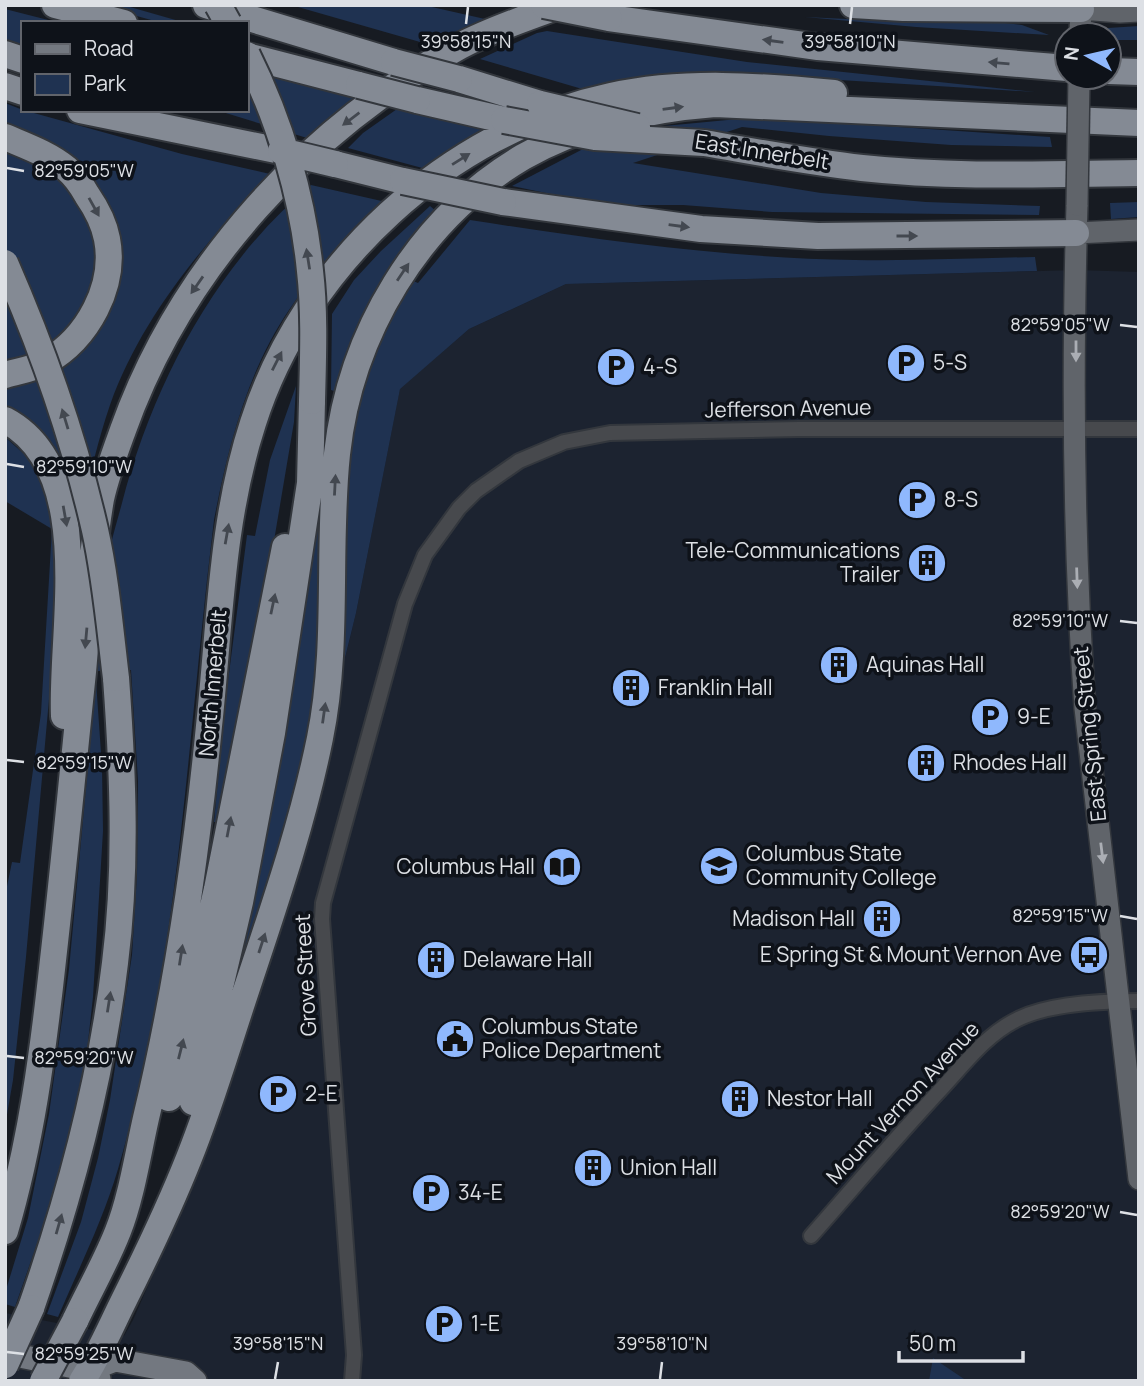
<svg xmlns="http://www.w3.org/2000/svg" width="1144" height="1386" viewBox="0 0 1144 1386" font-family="Manrope,sans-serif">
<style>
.built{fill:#1c2330}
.green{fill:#1f3251}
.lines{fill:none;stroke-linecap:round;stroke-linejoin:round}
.street-casing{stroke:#33373d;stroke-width:18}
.secondary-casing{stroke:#33373d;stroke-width:24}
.primary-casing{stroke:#33373d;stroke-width:26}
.highway-casing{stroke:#33373d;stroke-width:30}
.street{stroke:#47494d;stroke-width:14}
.secondary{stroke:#60646a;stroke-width:21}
.primary{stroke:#737880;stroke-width:23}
.highway{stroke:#848a94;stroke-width:26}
.secondary-bridge-casing{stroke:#33373d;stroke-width:24;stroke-linecap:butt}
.highway-bridge-casing{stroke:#33373d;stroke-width:30;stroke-linecap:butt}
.secondary-bridge{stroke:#60646a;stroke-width:21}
.highway-bridge{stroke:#848a94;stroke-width:26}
.oneway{fill:#434850}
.oneway2{fill:#abaeb4}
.ticks{fill:none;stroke:#dde0e5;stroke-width:2.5}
.labels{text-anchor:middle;stroke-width:7;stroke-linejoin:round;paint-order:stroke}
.street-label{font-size:21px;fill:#dde0e5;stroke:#0e1219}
.poi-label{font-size:21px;fill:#dde0e5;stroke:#0e1219;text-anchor:start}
.ticks-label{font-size:18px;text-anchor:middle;fill:#dde0e5;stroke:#0e1219;stroke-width:7;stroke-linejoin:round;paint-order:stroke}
</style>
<rect width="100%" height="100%" fill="#171b22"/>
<path class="built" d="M1076 270 1139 272V1381H5V1313L124 1336 133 1320 208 1149 321 795 336 727 343 666 356 613 400 388 469 329 566 284Z"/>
<path class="green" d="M97 5H123L186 23H162Z
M291 5H423L485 19 434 46Z
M5 9 60 23H23V49L5 43Z
M805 17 911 22 1005 23 1022 25 1049 35 916 27Z
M1139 26V40H1109L1108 28Z
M547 31 747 62 1035 92 791 77 589 91 480 59 537 33Z
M247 70 357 98 333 115 307 138 216 110H247Z
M5 103 23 110 182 154 270 174C206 242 142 315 110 405 97 443 88 484 79 523L73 522 34 427 18 412 5 405V385L84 348 109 210 92 178 58 149 5 123Z
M397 109 492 130 426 169 348 148 363 133Z
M738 119 794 120 1050 137 1052 147 951 145 829 136 742 127 633 163 821 193 926 202 1040 206 1039 215 772 212 683 205H604L512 186 583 149 664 126Z
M5 151C25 160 46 168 62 183 127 243 88 345 5 362Z
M311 185 386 202C350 235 316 269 289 310 247 372 228 447 214 520 187 737 180 959 118 1169 103 1220 79 1268 58 1317L47 1314 81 1222 98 1158 110 1100 132 955 137 875 138 781 131 670 97 671C102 630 104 589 110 549 113 534 118 518 122 503 153 384 216 264 311 185Z
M1139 202V217L1111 219 1110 203Z
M430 206 436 211 337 392 331 390 332 314 354 280 381 251Z
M470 220C598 240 726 258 855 260 915 261 975 258 1035 257L1037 271 566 284 469 329 400 389 356 613 343 666 348 473 352 435 369 363 411 280 418 283Z
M296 386 294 422 263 606 219 822H214L225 704 247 535 255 536 270 460Z
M5 437 33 462 53 500 57 561 51 677 26 957 13 1080 5 1126V896L12 862 20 863 41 713 52 529 5 501Z
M323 480 321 672 306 763 238 982 235 981 281 759Z
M96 681 102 767 103 831 93 997 86 1060 56 1189 15 1307 5 1304V1293L28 1218 49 1114 69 969Z
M933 1358 967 1381H929Z"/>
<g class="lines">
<g class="street-casing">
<path id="street" d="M811 1236C855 1186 898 1135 943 1087 966 1062 987 1034 1018 1019 1050 1003 1103 1001 1139 1001
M352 1381 354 1355 322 919 323 903 405 604 425 555 459 508 476 491 519 461 564 442 610 433 799 429H1139"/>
</g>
<g class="secondary-casing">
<path id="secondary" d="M1081 9 1120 12 1139 11
M1080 35 1081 5
M1077 205C1072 372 1073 541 1085 708L1139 1179
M1076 233 1139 230"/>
</g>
<g class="primary-casing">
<path id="primary" d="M5 1353 89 1370 99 1379
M89 1370 115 1360 186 1373 195 1381"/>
</g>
<g class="highway-casing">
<path id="highway" d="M55 5 124 23
M206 5 394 62
M853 5 903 8 1081 9
M609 18 818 47 1067 68
M5 54 23 60
M247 56 359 85
M1109 71 1139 72
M459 79 540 104
M5 86 23 92
M417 100 504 120
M80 110 281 151
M5 137C26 146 49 154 67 169 75 176 82 186 87 195 96 208 104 223 107 239 116 286 88 338 46 362 34 369 18 371 5 375
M704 143C757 152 809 162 862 168 954 178 1047 174 1139 173
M335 164 403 181
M503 202 701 229 818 236 1076 233
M5 420C98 469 60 631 64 716
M169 1098 217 889 285 547
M193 1102 240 902 272 733 310 483 312 401
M5 1231C31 1143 43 1052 53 960 64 864 73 768 83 672 88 615 91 556 101 499 106 476 115 452 123 430 181 267 309 128 460 46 492 29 527 18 561 5
M31 1308C70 1196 101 1081 115 963 127 869 123 773 116 678
M75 1321C89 1291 106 1262 118 1231 131 1199 138 1153 146 1118 177 989 196 859 209 726 220 624 221 521 253 423 303 265 448 131 611 96 684 80 760 86 834 93
M82 1381C99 1355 111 1326 125 1298 148 1252 170 1206 189 1158 210 1106 226 1051 244 997 272 912 302 827 320 738 339 645 327 548 337 454 350 334 418 219 523 157 581 124 649 109 715 104L1139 123"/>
</g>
<use href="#street" class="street"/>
<use href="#secondary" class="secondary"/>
<use href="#primary" class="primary"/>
<use href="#highway" class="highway"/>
<g class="secondary-bridge-casing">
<path id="secondary-bridge" d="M1077 205 1079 77"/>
</g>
<g class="highway-bridge-casing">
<path id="highway-bridge" d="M218 5 228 23
M544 5 609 18
M247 55C280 121 303 198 310 271 315 314 313 358 312 401
M394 62 459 79
M359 85 417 100
M540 104 637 127
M504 120 595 137 704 143
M281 151 335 164
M403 181 503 202
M5 263C43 350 74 438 95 530 106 579 110 629 116 678
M5 1365 31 1308
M43 1381 75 1321"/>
</g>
<use href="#secondary-bridge" class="secondary-bridge"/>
<use href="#highway-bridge" class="highway-bridge"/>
</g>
<defs><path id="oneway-solid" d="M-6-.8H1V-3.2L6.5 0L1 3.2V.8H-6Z" transform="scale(1.75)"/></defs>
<g class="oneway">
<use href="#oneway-solid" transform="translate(773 41) rotate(-172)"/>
<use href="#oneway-solid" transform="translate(999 63) rotate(-175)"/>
<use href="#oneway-solid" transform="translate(673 108) rotate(-8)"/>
<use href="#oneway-solid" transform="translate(351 119) rotate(143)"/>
<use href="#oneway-solid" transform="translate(461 159) rotate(-32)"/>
<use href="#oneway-solid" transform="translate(94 207) rotate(61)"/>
<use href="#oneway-solid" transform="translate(679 226) rotate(8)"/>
<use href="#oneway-solid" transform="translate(907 236)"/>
<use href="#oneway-solid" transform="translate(308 259) rotate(-99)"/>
<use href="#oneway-solid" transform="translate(403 272) rotate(-56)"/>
<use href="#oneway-solid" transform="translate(197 285) rotate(125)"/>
<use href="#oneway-solid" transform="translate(277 361) rotate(-63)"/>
<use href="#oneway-solid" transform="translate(65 419) rotate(-107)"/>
<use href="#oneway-solid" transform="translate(335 485) rotate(-87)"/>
<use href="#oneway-solid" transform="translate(65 516) rotate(80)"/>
<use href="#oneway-solid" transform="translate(227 534) rotate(-80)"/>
<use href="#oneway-solid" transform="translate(273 604) rotate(-78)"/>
<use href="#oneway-solid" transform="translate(86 638) rotate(95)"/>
<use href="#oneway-solid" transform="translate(324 713) rotate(-82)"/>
<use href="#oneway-solid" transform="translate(229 827) rotate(-79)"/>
<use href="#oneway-solid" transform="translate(262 943) rotate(-72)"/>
<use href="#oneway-solid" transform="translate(181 955) rotate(-81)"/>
<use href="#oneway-solid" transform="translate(109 1002) rotate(-81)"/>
<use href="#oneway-solid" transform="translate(181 1049) rotate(-76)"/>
<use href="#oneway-solid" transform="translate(59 1224) rotate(-74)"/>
</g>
<g class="oneway2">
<use href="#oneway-solid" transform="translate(1076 351) rotate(90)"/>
<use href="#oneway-solid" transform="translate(1077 578) rotate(88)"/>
<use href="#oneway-solid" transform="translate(1102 853) rotate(83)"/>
</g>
<path class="ticks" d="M466 24 468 7M850 24 852 7M7 168 24 171M1120 325 1137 327M7 464 24 467M1120 621 1137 623M7 760 24 762M1120 916 1137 919M7 1056 24 1058M1120 1212 1137 1215M7 1352 24 1354M275 1379 278 1362M660 1379 662 1362"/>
<defs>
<g id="parking-disc" transform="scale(2.0125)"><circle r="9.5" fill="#8fb8fd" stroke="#0e1219"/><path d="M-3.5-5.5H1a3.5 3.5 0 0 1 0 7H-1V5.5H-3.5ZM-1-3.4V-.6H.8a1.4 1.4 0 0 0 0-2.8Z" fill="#111"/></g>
<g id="building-disc" transform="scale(2.0125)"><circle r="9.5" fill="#8fb8fd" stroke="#0e1219"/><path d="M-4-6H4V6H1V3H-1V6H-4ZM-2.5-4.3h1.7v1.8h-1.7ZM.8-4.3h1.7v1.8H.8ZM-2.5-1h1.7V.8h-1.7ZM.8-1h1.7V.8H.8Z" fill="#111"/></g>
<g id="university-disc" transform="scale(2.0125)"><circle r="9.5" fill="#8fb8fd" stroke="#0e1219"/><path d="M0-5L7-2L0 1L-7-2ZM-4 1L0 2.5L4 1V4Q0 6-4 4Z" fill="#111"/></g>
<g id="library-disc" transform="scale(2.0125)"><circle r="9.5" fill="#8fb8fd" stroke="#0e1219"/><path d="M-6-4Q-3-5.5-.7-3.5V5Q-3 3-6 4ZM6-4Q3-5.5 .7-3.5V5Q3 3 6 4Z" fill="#111"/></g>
<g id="bus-disc" transform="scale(2.0125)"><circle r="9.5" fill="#8fb8fd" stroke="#0e1219"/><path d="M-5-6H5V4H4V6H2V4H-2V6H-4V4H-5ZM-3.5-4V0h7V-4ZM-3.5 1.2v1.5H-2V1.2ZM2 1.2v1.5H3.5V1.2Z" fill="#111"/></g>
<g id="civic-disc" transform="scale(2.0125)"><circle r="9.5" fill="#8fb8fd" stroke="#0e1219"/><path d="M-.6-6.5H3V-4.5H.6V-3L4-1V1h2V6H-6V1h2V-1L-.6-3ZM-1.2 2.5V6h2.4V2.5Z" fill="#111"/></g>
</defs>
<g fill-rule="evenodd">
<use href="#parking-disc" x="906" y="363"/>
<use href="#parking-disc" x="616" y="367"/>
<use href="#parking-disc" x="917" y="500"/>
<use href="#building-disc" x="927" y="563"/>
<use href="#building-disc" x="839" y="665"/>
<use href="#building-disc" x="631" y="688"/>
<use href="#parking-disc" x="990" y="717"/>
<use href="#building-disc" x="926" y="763"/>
<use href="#university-disc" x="719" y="866"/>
<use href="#library-disc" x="562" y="867"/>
<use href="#building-disc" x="882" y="919"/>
<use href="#bus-disc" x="1089" y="955"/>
<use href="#building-disc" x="436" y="960"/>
<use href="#civic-disc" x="455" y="1039"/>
<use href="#parking-disc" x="278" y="1094"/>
<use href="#building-disc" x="740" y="1099"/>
<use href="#building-disc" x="593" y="1168"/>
<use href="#parking-disc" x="431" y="1193"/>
<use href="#parking-disc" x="444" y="1324"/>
</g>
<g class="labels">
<g class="street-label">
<text transform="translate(762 152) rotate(9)" y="7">East Innerbelt</text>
<text transform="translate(788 409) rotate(-1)" y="7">Jefferson Avenue</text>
<text transform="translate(213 683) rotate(-85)" y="7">North Innerbelt</text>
<text transform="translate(1090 734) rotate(-96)" y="7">East Spring Street</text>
<text transform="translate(306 975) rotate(-93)" y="7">Grove Street</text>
<text transform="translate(903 1103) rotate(-47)" y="7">Mount Vernon Avenue</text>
</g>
<g class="poi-label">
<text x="933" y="370">5-S</text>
<text x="643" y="374">4-S</text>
<text x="944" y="507">8-S</text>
<text x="900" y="558" text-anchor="end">Tele-Communications<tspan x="900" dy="24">Trailer</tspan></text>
<text x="866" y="672">Aquinas Hall</text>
<text x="658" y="695">Franklin Hall</text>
<text x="1017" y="724">9-E</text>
<text x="953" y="770">Rhodes Hall</text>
<text x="746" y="861">Columbus State<tspan x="746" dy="24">Community College</tspan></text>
<text x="535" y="874" text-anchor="end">Columbus Hall</text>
<text x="855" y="926" text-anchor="end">Madison Hall</text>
<text x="1062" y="962" text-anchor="end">E Spring St &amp; Mount Vernon Ave</text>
<text x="463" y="967">Delaware Hall</text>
<text x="482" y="1034">Columbus State<tspan x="482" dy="24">Police Department</tspan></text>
<text x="305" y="1101">2-E</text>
<text x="767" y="1106">Nestor Hall</text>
<text x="620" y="1175">Union Hall</text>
<text x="458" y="1200">34-E</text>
<text x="471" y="1331">1-E</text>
</g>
</g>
<g class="ticks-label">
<text x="466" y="48">39°58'15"N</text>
<text x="850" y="48">39°58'10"N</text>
<text x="84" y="177">82°59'05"W</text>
<text x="1060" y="331">82°59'05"W</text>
<text x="84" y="473">82°59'10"W</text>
<text x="1060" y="627">82°59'10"W</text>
<text x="84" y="769">82°59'15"W</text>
<text x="1060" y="922">82°59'15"W</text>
<text x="84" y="1064">82°59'20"W</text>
<text x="1060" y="1218">82°59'20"W</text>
<text x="278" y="1350">39°58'15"N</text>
<text x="662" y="1350">39°58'10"N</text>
<text x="84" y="1360">82°59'25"W</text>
</g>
<rect width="1144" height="1386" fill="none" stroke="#dde0e5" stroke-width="14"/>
<rect x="21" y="21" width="228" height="91" fill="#0e1219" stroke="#61646b" stroke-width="2"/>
<rect x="35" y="44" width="35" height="10" fill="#737880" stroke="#61646b" stroke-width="2"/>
<text x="84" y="56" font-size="21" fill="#dde0e5">Road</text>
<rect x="35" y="74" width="35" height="21" fill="#1f3251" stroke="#61646b" stroke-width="2"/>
<text x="84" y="91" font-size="21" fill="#dde0e5">Park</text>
<g transform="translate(1088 56) rotate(278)"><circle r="33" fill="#0e1219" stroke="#61646b" stroke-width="2"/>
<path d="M0-5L12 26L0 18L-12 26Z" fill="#8fb8fd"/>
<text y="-10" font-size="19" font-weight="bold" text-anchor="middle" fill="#dde0e5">N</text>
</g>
<path d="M899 1351v10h124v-10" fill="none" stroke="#dde0e5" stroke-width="3.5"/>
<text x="909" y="1351" font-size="21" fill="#dde0e5" stroke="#0e1219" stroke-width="5" paint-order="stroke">50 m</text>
</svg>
